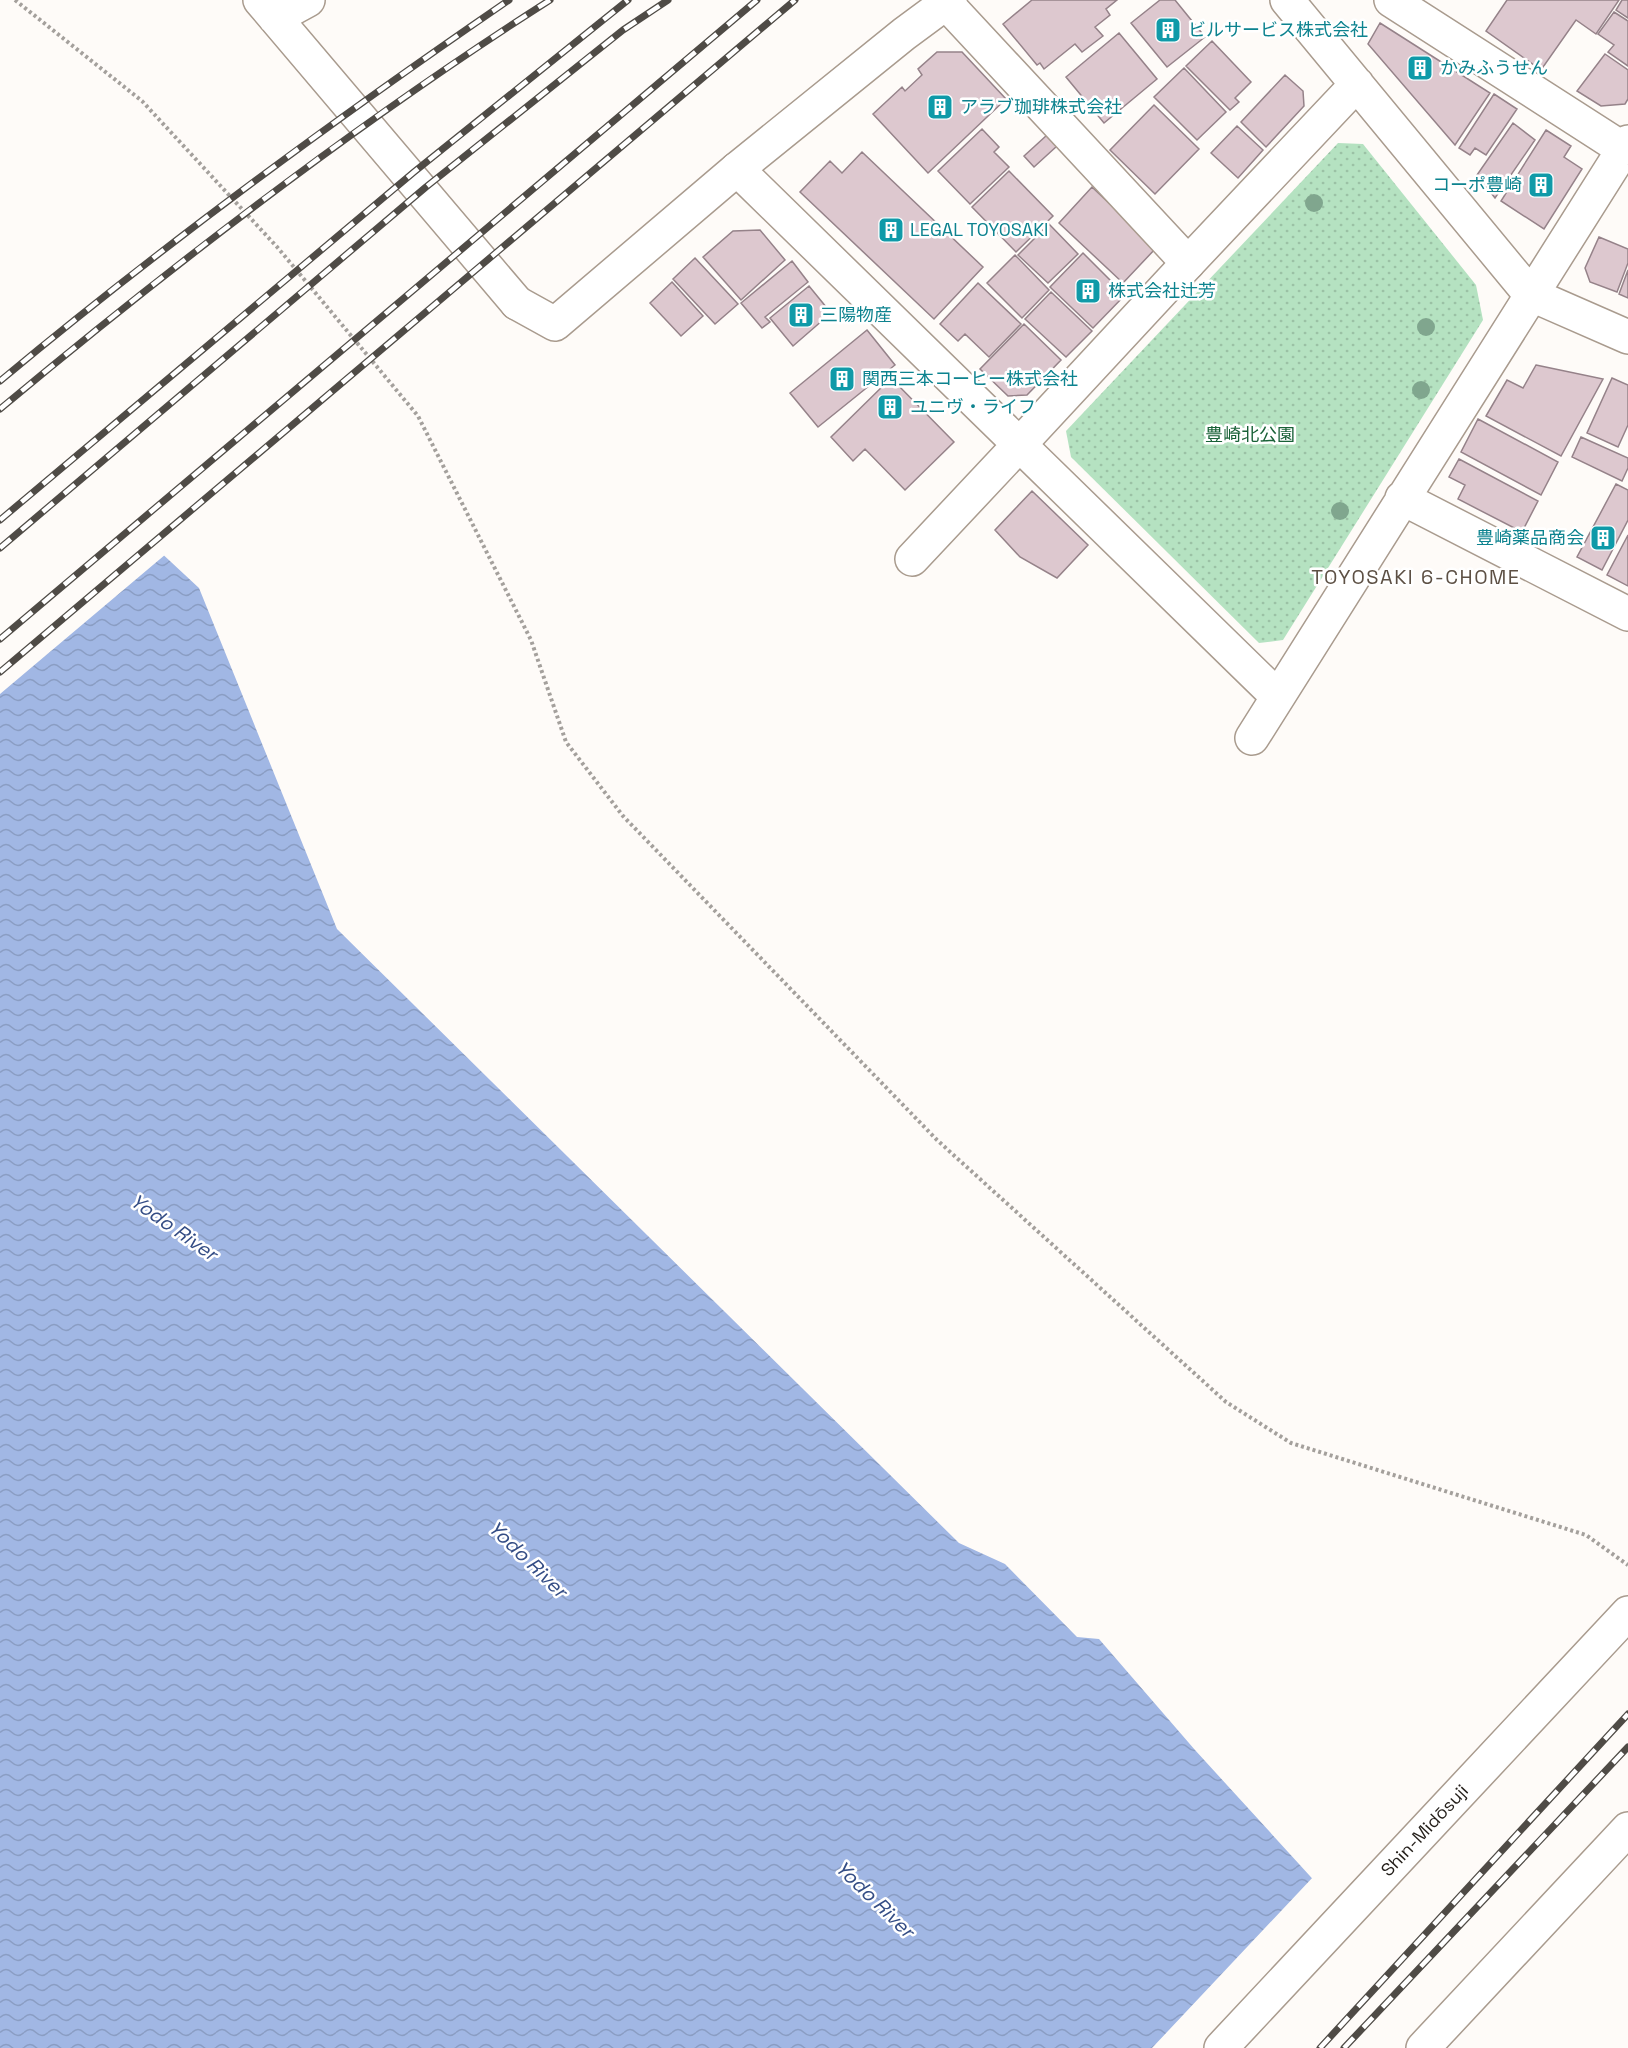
<svg xmlns="http://www.w3.org/2000/svg" width="1628" height="2048" viewBox="0 0 1628 2048" font-family="'Space Grotesk','Noto Sans JP',sans-serif">
<style>
.green{fill:url(#green-dots)}
.water{fill:url(#water-waves)}
.pier{fill:#fefbf8}
.building{fill:#ddc8cf;stroke:#958289;stroke-width:1.5}
.lines{fill:none;stroke-linecap:round;stroke-linejoin:round}
.minor-casing{stroke:#a99b8e;stroke-width:36}
.tertiary-casing{stroke:#a99b8e;stroke-width:36}
.trunk-casing{stroke:#a99b8e;stroke-width:36}
.path{stroke:#a4a09c;stroke-width:4;stroke-dasharray:3 3;stroke-linecap:butt}
.minor{stroke:#fff;stroke-width:33}
.tertiary{stroke:#fff;stroke-width:33}
.trunk{stroke:#fff;stroke-width:33}
.rail-casing{stroke:#4f4b46;stroke-width:7}
.rail{stroke:#fff;stroke-width:4.5;stroke-dasharray:14;stroke-linecap:butt}
.tree{fill:#80a68e}
.labels{text-anchor:middle;stroke-width:5;stroke-linejoin:round;paint-order:stroke}
.culture-label{font-size:18px;fill:#0d838f;stroke:#fff;text-anchor:start}
.park-label{font-size:18px;fill:#196137;stroke:#fff}
.street-label{font-size:18px;fill:#231e19;stroke:#fff}
.neighbourhood-label{font-size:20px;letter-spacing:1.5px;fill:#5d5044;stroke:#fff}
.water-label{font-size:20px;font-style:italic;fill:#344d85;stroke:#fff}
</style>
<defs>
<pattern id="green-dots" width="8" height="8" patternUnits="userSpaceOnUse" patternTransform="scale(1.5)"><rect width="8" height="8" fill="#b5e2c1"/><path d="M2 2h.1M6 6h.1" fill="none" stroke="#9bc1a5" stroke-width="1.8" stroke-linecap="round"/></pattern>
<pattern id="water-waves" width="16" height="10" patternUnits="userSpaceOnUse" patternTransform="scale(1.5)"><rect width="16" height="10" fill="#a1b7e4"/><path d="M0 5q4-4 8 0t8 0" fill="none" stroke="#8a9dc3"/></pattern>
</defs>
<rect width="100%" height="100%" fill="#fefbf8"/>
<path class="green" d="M1338 143 1363 144 1476 285 1483 320 1283 640 1259 643 1071 457 1066 431Z"/>
<path class="water" d="M0 403 199 588 337 929 959 1543 1005 1564 1077 1637 1099 1639 1195 1750 1467 2048H0Z"/>
<path class="pier" d="M0 400 166 554 0 694Z
M1314 1876 1470 2048H1152Z"/>
<path class="building" d="M1032 0H1117L1106 9 1110 15 1095 27 1103 36 1082 52 1075 44 1044 69 1040 63 1037 65 1003 24Z
M1160 0H1175L1205 37 1167 67 1131 23Z
M1507 0H1619L1596 34 1576 20 1541 70 1486 31Z
M1622 0H1628V18L1616 10Z
M1614 12 1628 21V66L1608 52 1614 45 1598 34Z
M1380 23 1490 93 1455 145 1368 44Z
M1119 33 1157 79 1104 123 1066 77Z
M1212 41 1251 82 1235 98 1239 102 1230 110 1186 66Z
M937 52H962L1006 99 928 173 873 114 902 87 905 91 922 75 918 69Z
M1605 54 1628 70V99L1625 104 1601 106 1577 91Z
M1184 68 1226 112 1197 140 1154 97Z
M1285 75 1303 91 1304 106 1266 147 1241 122Z
M1494 94 1517 109 1486 155 1475 148 1470 155 1459 148Z
M1154 105 1199 149 1155 194 1110 150Z
M1513 123 1535 140 1495 198 1477 175Z
M1237 126 1263 150 1238 178 1211 153Z
M982 129 999 147 994 152 1009 167 970 204 938 171Z
M1546 130 1571 146 1564 157 1582 169 1544 229 1501 201Z
M1047 135 1057 146 1034 167 1024 156Z
M862 152 983 267 934 319 800 192 830 161 842 173Z
M1009 171 1053 216 1016 252 972 207Z
M1092 187 1156 248 1123 283 1059 223Z
M1049 224 1078 254 1048 283 1018 255Z
M760 230 785 260 741 300 703 257 733 231Z
M1599 237 1628 249V263L1617 292 1590 282 1585 268Z
M1083 253 1125 295 1093 328 1050 287Z
M1015 255 1049 290 1022 318 987 283Z
M695 258 738 304 715 324 673 279Z
M792 261 808 282 765 317 770 322 762 328 741 303Z
M1628 270V298L1619 294Z
M672 282 703 316 681 336 650 303Z
M978 283 1021 324 989 357 965 334 958 341 940 324Z
M809 286 831 313 793 346 770 318Z
M1051 292 1092 331 1066 357 1025 319Z
M1024 324 1061 360 1027 395 1008 396 980 369Z
M867 330 895 365 818 427 790 393Z
M1536 365 1603 379 1561 456 1486 416 1507 380 1523 388Z
M891 378 954 442 905 490 865 449 853 461 831 437Z
M1612 378 1628 385V425L1618 447 1587 433Z
M1478 419 1558 462 1541 495 1461 452Z
M1581 437 1628 458V468L1622 481 1572 457Z
M1459 459 1538 501 1522 532 1458 499 1465 485 1449 477Z
M1616 484 1628 490V520L1602 570 1577 557Z
M1032 491 1088 545 1057 578 1020 557 995 530Z
M1628 535V586L1607 575Z"/>
<g class="lines">
<g class="minor-casing">
<path id="minor" d="M260 0 517 303
M946 3 1188 263
M275 18 308 0
M737 169 1277 696
M1530 294 1628 337
M912 559 1019 445"/>
</g>
<g class="tertiary-casing">
<path id="tertiary" d="M1287 0 1530 294
M1391 0 1623 149
M517 303 555 324 737 169 904 34 950 0
M1019 445 1188 263 1357 84
M1402 498 1628 614
M1252 738 1628 142"/>
</g>
<g class="trunk-casing">
<g id="trunk">
<path id="s1" d="M1221 2048 1628 1613"/>
<path d="M1423 2048 1628 1829"/>
</g>
</g>
<path class="path" d="M15 0 142 101 278 248 418 416 531 640 566 742 623 816 937 1140 1226 1402 1291 1443 1586 1535 1628 1565"/>
<use href="#minor" class="minor"/>
<use href="#tertiary" class="tertiary"/>
<use href="#trunk" class="trunk"/>
<g class="rail-casing">
<path id="rail" d="M0 381C163 245 334 120 509 0
M0 409C175 263 357 123 550 0
M0 520 414 172 628 0
M0 548 426 187 623 30 668 0
M0 639 757 0
M0 672 795 0
M1320 2048 1628 1714
M1344 2048 1628 1747"/>
</g>
<use href="#rail" class="rail"/>
</g>
<g class="tree">
<circle cx="1314" cy="203" r="9"/>
<circle cx="1426" cy="327" r="9"/>
<circle cx="1421" cy="390" r="9"/>
<circle cx="1340" cy="511" r="9"/>
</g>
<defs>
<g id="building-square" transform="scale(1.35)"><rect x="-9" y="-9" width="18" height="18" rx="4" fill="#0f9aa8" stroke="#fff"/><path d="M-4-6H4V6H1V3H-1V6H-4ZM-2.5-4.3h1.7v1.8h-1.7ZM.8-4.3h1.7v1.8H.8ZM-2.5-1h1.7V.8h-1.7ZM.8-1h1.7V.8H.8Z" fill="#fff"/></g>
</defs>
<g fill-rule="evenodd">
<use href="#building-square" x="1168" y="30"/>
<use href="#building-square" x="1420" y="68"/>
<use href="#building-square" x="940" y="107"/>
<use href="#building-square" x="1541" y="185"/>
<use href="#building-square" x="891" y="230"/>
<use href="#building-square" x="1088" y="291"/>
<use href="#building-square" x="801" y="315"/>
<use href="#building-square" x="842" y="379"/>
<use href="#building-square" x="890" y="407"/>
<use href="#building-square" x="1603" y="538"/>
</g>
<g class="labels">
<g class="culture-label">
<text x="1188" y="36">ビルサービス株式会社</text>
<text x="1440" y="74">かみふうせん</text>
<text x="960" y="113">アラブ珈琲株式会社</text>
<text x="1522" y="191" text-anchor="end">コーポ豊崎</text>
<text x="910" y="236">LEGAL TOYOSAKI</text>
<text x="1108" y="297">株式会社辻芳</text>
<text x="820" y="321">三陽物産</text>
<text x="862" y="385">関西三本コーヒー株式会社</text>
<text x="910" y="413">ユニヴ・ライフ</text>
<text x="1584" y="544" text-anchor="end">豊崎薬品商会</text>
</g>
<g class="park-label">
<text x="1250" y="441">豊崎北公園</text>
</g>
<g class="street-label">
<text dy="6" stroke="none"><textPath href="#s1" startOffset="298">Shin-Midōsuji</textPath></text>
</g>
<g class="neighbourhood-label">
<text x="1416" y="584">TOYOSAKI 6-CHOME</text>
</g>
<g class="water-label">
<text transform="translate(174 1227) rotate(35)" y="7">Yodo River</text>
<text transform="translate(528 1559) rotate(44)" y="7">Yodo River</text>
<text transform="translate(875 1899) rotate(44)" y="7">Yodo River</text>
</g>
</g>
</svg>
